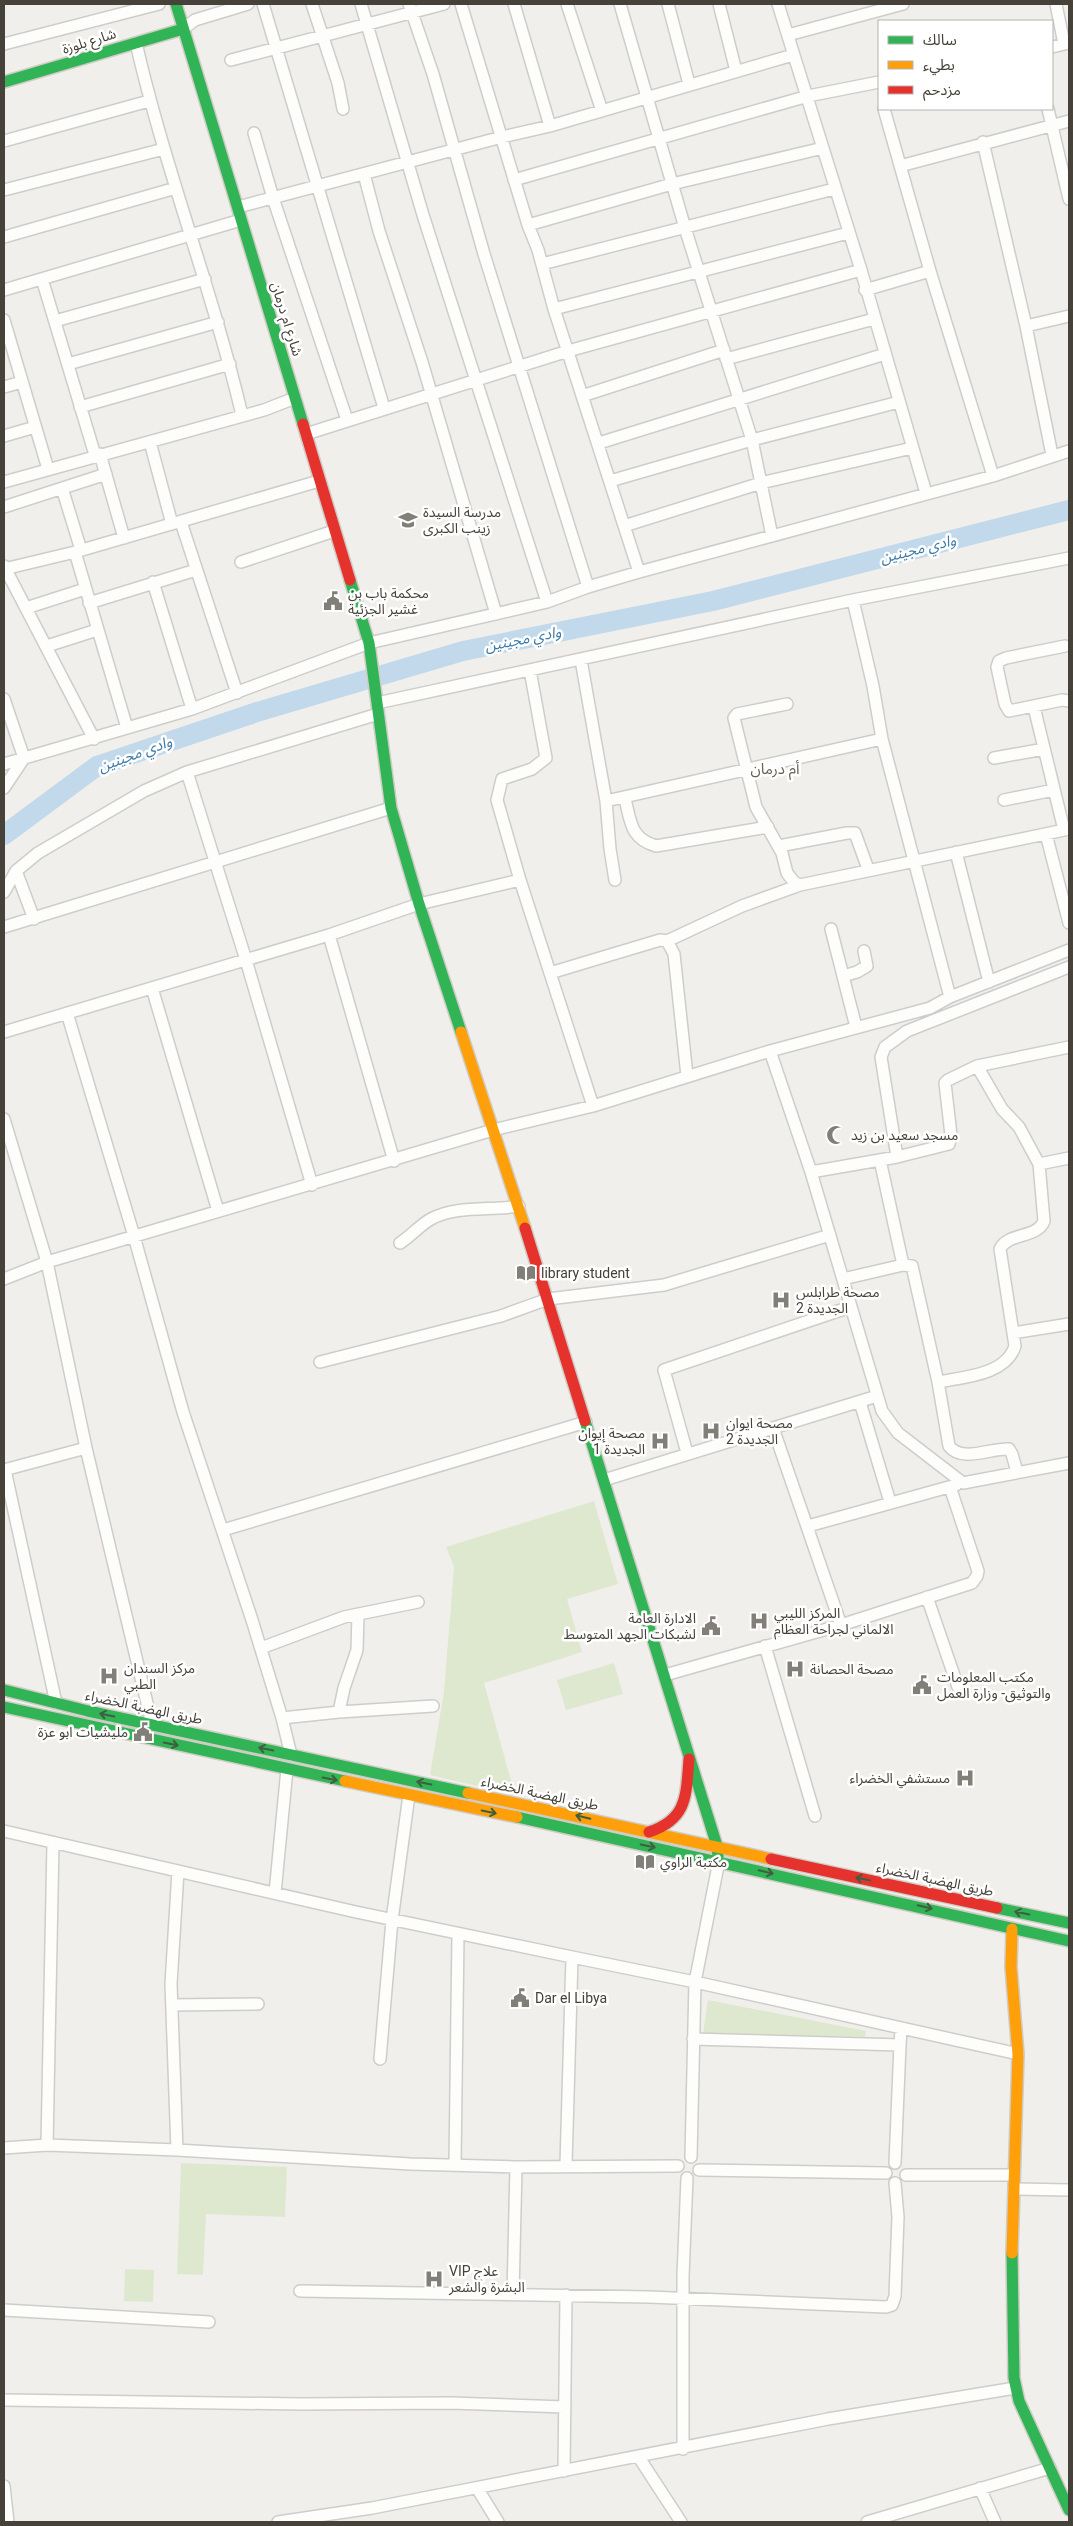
<svg xmlns="http://www.w3.org/2000/svg" width="1073" height="2526" viewBox="0 0 1073 2526" font-family="Roboto,'Noto Sans Arabic',sans-serif">
<style>
.green{fill:#dee8cf}
.lines{fill:none;stroke-linecap:round;stroke-linejoin:round}
.river{stroke:#c1d9ea;stroke-width:20}
.street-casing{stroke:#cfcdca;stroke-width:14}
.fast-casing{stroke:#cfccc4;stroke-width:14}
.slow-casing{stroke:#cfccc4;stroke-width:14}
.jam-casing{stroke:#cfccc4;stroke-width:14}
.street{stroke:#fdfdfc;stroke-width:11}
.fast{stroke:#30b455;stroke-width:11}
.slow{stroke:#ff9f0a;stroke-width:11}
.jam{stroke:#e5322d;stroke-width:11}
.oneway{stroke:#405e40}
.labels{text-anchor:middle;stroke-width:5;stroke-linejoin:round;paint-order:stroke}
.street-label{font-size:14px;fill:#464139;stroke:#fff}
.poi-label{font-size:14px;fill:#464139;stroke:#fff;text-anchor:start}
.water-label{font-size:15px;font-style:italic;fill:#3c7aa8;stroke:#fff}
.neighbourhood-label{font-size:15px;fill:#685f51;stroke:#fff}
</style>
<rect width="100%" height="100%" fill="#f1efec"/>
<path class="green" d="M594 1501 618 1584 567 1599 582 1652 484 1683 515 1795 430 1775 444 1692 454 1567 446 1547Z
M614 1663 623 1694 566 1710 557 1680Z
M708 2000 866 2031 865 2037 703 2034Z
M181 2163 287 2167 285 2217 206 2214 203 2275 177 2274Z
M125 2269 154 2270 153 2302 124 2301Z"/>
<g class="lines">
<path class="river" d="M4 835 97 766 257 712 463 651 713 601 1069 510"/>
<g class="street-casing">
<path id="street" d="M263 4 384 408
M312 4 338 83 343 109
M361 4 423 215 547 602
M409 4 433 74 484 254 588 587
M461 4 528 225 538 250 554 309 639 572
M514 4 550 126
M567 4 602 111
M620 4 685 228 752 440 772 536
M668 4 689 84
M719 4 736 71
M778 4 861 270 926 493
M1056 4 1064 44
M183 29 195 20 248 4
M788 35 903 4
M136 43C165 169 212 289 242 415
M4 44 159 4
M1052 47 1069 43
M231 60 444 4
M884 109 930 271 993 476
M1048 109 1069 199
M254 133 273 198 347 420
M4 141 149 101
M983 142 1026 326 1052 455
M900 166 1069 121
M364 174 379 231 422 362 496 614
M514 180 808 96 879 82
M4 190 164 149
M238 207 502 137 550 126 793 55
M528 225 672 184 823 148
M4 237 176 188
M542 264 834 189
M42 279 95 455
M4 290 241 220
M865 290 930 271
M554 309 848 233
M4 320 48 469
M55 321 205 279
M1026 326 1069 316
M726 359 874 319
M68 364 218 322
M4 387 22 382
M582 396 724 350
M80 407 230 364
M306 434 568 351 861 270
M4 436 35 427
M150 442 172 524
M599 443 885 354
M100 454 124 538
M610 481 752 440 899 402
M4 482 264 410 295 398
M62 488 81 550
M4 507 106 474
M181 522 237 693
M624 526 761 483 912 448
M75 552 127 728
M241 562 334 531
M4 566 94 739
M4 569 75 552 319 481
M153 582 192 709
M853 600 873 686 882 739 950 997
M89 603 196 570
M26 608 85 589
M47 646 97 630
M1065 646 1006 658 999 661 997 667 1005 704 1009 711 1062 700 1069 701
M581 660 606 801 882 739
M4 699 24 758
M377 703 853 600 1069 558
M787 704 737 714 734 718 756 807 782 853 787 873 794 882 800 885
M1034 707 1064 830
M994 758 1044 749
M4 764 192 709 369 643 547 602 588 587 639 572 993 476 1069 451
M187 772 246 960 312 1185
M4 788 24 758
M625 799C631 822 630 838 656 846L768 827
M1004 800 1054 790
M606 801 610 849 615 880
M1046 834 1069 923
M779 846 847 833H855L868 869
M956 852 989 982
M16 871 34 919
M520 880 593 1106
M4 892 16 871 38 853 144 791 187 772 378 714
M4 927 391 808
M831 929 856 1027
M329 935 394 1161
M667 941 742 906 800 885 1069 829
M1069 950 950 997 930 1008 770 1051 811 1172 882 1411 898 1433 963 1483 1069 1463
M550 973 660 940 667 941 674 954 687 1076
M843 976 857 972 867 966 864 951
M152 988 218 1211
M67 1013 134 1236 183 1412 252 1620 282 1718 339 1712 433 1706
M4 1032 329 935 419 904 520 880 497 800 502 779 532 769 546 758 530 670
M4 1119 47 1262 86 1448 152 1724
M897 1157 881 1057 885 1047 907 1031 1069 967
M880 1160 903 1265
M1039 1164 1069 1158
M811 1172 897 1157 949 1144 951 1135 945 1083 948 1080 977 1066 1069 1047
M400 1243C411 1236 420 1225 431 1219 457 1205 490 1211 519 1206
M4 1279 47 1262 493 1130 593 1106 770 1051
M843 1279 903 1265 912 1266 938 1382 949 1446C962 1463 990 1448 1009 1449L1012 1454 1017 1472
M1013 1333 1069 1324
M320 1362 501 1316 548 1299 664 1285 830 1235
M938 1382C964 1377 1006 1375 1015 1346L1000 1249C1008 1232 1037 1239 1044 1221L1039 1164 1019 1127 1002 1109 977 1066
M860 1402 890 1502
M773 1428 841 1625
M687 1453 664 1370 850 1307
M4 1470 86 1448
M5 1470 56 1703
M604 1480 877 1396
M808 1526 956 1485
M223 1530 586 1422
M927 1597 958 1687
M765 1646 815 1816
M261 1648 344 1617 418 1602
M665 1675 841 1625 972 1583 977 1576 978 1571 950 1487
M339 1712 344 1688 357 1650 358 1614
M282 1718 291 1755
M4 1831 356 1912 572 1957
M275 1893 287 1769
M172 2005 258 2004
M693 2039 900 2045 901 2030
M380 2059 392 1920 409 1795
M47 2145 53 1843
M4 2148 47 2145 177 2150 410 2164 516 2167 678 2166
M177 2150 171 1984 178 1871
M691 2157 695 1982 719 1861
M895 2163 900 2045
M455 2165 458 1934
M566 2165 572 1957 695 1982 1018 2054
M699 2170 886 2173
M906 2175H1014
M1014 2189 1069 2190
M300 2291 649 2297 886 2307 892 2305 895 2296 898 2217 895 2183
M513 2295 516 2167
M4 2310 209 2322
M4 2400 301 2404 451 2403 565 2407
M683 2449V2276L687 2178
M638 2456 681 2522
M564 2471 566 2295
M4 2486 8 2522
M477 2488 498 2522
M980 2488 995 2522
M278 2522 372 2508 828 2419 1015 2388
M867 2522 1050 2468"/>
</g>
<g class="fast-casing">
<path id="fast" d="M176 4 303 424
M4 82 183 29
M350 580 369 643 391 808 419 904 461 1032
M585 1421 717 1846 718 1857
M4 1690 88 1711 468 1793
M4 1707 345 1781
M517 1817 1069 1941
M997 1908 1069 1923
M1012 2253 1014 2378 1019 2401 1069 2510"/>
</g>
<g class="slow-casing">
<path id="slow" d="M461 1032 525 1228
M345 1781 517 1817
M468 1793 771 1859
M1012 1929 1011 1967 1018 2054 1012 2253"/>
</g>
<g class="jam-casing">
<path id="jam" d="M303 424 350 580
M525 1228 585 1421
M649 1832C688 1819 686 1795 689 1759
M771 1859 997 1908"/>
</g>
<use href="#street" class="street"/>
<use href="#fast" class="fast"/>
<use href="#slow" class="slow"/>
<use href="#jam" class="jam"/>
</g>
<defs><path id="oneway-shaft" d="M-6 0H5M1.5-3L5.5 0L1.5 3" fill="none" stroke-width="1.6" stroke-linecap="round" stroke-linejoin="round" transform="scale(1.25)"/></defs>
<g class="oneway">
<use href="#oneway-shaft" transform="translate(107 1715) rotate(-168)"/>
<use href="#oneway-shaft" transform="translate(171 1744) rotate(12)"/>
<use href="#oneway-shaft" transform="translate(266 1749) rotate(-168)"/>
<use href="#oneway-shaft" transform="translate(330 1779) rotate(12)"/>
<use href="#oneway-shaft" transform="translate(424 1783) rotate(-168)"/>
<use href="#oneway-shaft" transform="translate(489 1812) rotate(12)"/>
<use href="#oneway-shaft" transform="translate(583 1817) rotate(-167)"/>
<use href="#oneway-shaft" transform="translate(648 1846) rotate(12)"/>
<use href="#oneway-shaft" transform="translate(766 1872) rotate(13)"/>
<use href="#oneway-shaft" transform="translate(863 1879) rotate(-168)"/>
<use href="#oneway-shaft" transform="translate(925 1907) rotate(13)"/>
<use href="#oneway-shaft" transform="translate(1022 1913) rotate(-168)"/>
</g>
<defs>
<g id="school-bare" transform="scale(1.5)"><path d="M0-5L7-2L0 1L-7-2ZM-4 1L0 2.5L4 1V4Q0 6-4 4Z" fill="#827e78" stroke="#fff" stroke-width="2.5" paint-order="stroke"/></g>
<g id="civic-bare" transform="scale(1.5)"><path d="M-.6-6.5H3V-4.5H.6V-3L4-1V1h2V6H-6V1h2V-1L-.6-3ZM-1.2 2.5V6h2.4V2.5Z" fill="#827e78" stroke="#fff" stroke-width="2.5" paint-order="stroke"/></g>
<g id="mosque-bare" transform="scale(1.5)"><path d="M3.5-4.9A6 6 0 1 0 3.5 4.9A5 5 0 1 1 3.5-4.9Z" fill="#827e78" stroke="#fff" stroke-width="2.5" paint-order="stroke"/></g>
<g id="library-bare" transform="scale(1.5)"><path d="M-6-4Q-3-5.5-.7-3.5V5Q-3 3-6 4ZM6-4Q3-5.5 .7-3.5V5Q3 3 6 4Z" fill="#827e78" stroke="#fff" stroke-width="2.5" paint-order="stroke"/></g>
<g id="hospital-bare" transform="scale(1.5)"><path d="M-5-5h3v3.5h4V-5h3V5h-3V1.5h-4V5h-3Z" fill="#827e78" stroke="#fff" stroke-width="2.5" paint-order="stroke"/></g>
</defs>
<g fill-rule="evenodd">
<use href="#school-bare" x="408" y="520"/>
<use href="#civic-bare" x="333" y="601"/>
<use href="#mosque-bare" x="836" y="1135"/>
<use href="#library-bare" x="526" y="1273"/>
<use href="#hospital-bare" x="781" y="1300"/>
<use href="#hospital-bare" x="711" y="1431"/>
<use href="#hospital-bare" x="660" y="1441"/>
<use href="#hospital-bare" x="759" y="1621"/>
<use href="#civic-bare" x="711" y="1626"/>
<use href="#hospital-bare" x="795" y="1669"/>
<use href="#hospital-bare" x="109" y="1676"/>
<use href="#civic-bare" x="922" y="1685"/>
<use href="#civic-bare" x="143" y="1732"/>
<use href="#hospital-bare" x="965" y="1778"/>
<use href="#library-bare" x="645" y="1862"/>
<use href="#civic-bare" x="520" y="1998"/>
<use href="#hospital-bare" x="434" y="2279"/>
</g>
<g class="labels">
<g class="street-label">
<text transform="translate(89 41) rotate(-17)" y="5">شارع بلوزة</text>
<text transform="translate(287 319) rotate(73)" y="5">شارع ام درمان</text>
<text transform="translate(144 1707) rotate(12)" y="5">طريق الهضبة الخضراء</text>
<text transform="translate(540 1793) rotate(12)" y="5">طريق الهضبة الخضراء</text>
<text transform="translate(935 1879) rotate(12)" y="5">طريق الهضبة الخضراء</text>
</g>
<g class="poi-label">
<text x="423" y="517">مدرسة السيدة<tspan x="423" dy="16">زينب الكبرى</tspan></text>
<text x="348" y="598">محكمة باب بن<tspan x="348" dy="16">غشير الجزئية</tspan></text>
<text x="851" y="1140">مسجد سعيد بن زيد</text>
<text x="541" y="1278">library student</text>
<text x="796" y="1297">مصحة طرابلس<tspan x="796" dy="16">الجديدة 2</tspan></text>
<text x="726" y="1428">مصحة ايوان<tspan x="726" dy="16">الجديدة 2</tspan></text>
<text x="645" y="1438" text-anchor="end">مصحة إيوان<tspan x="645" dy="16">الجديدة 1</tspan></text>
<text x="774" y="1618">المركز الليبي<tspan x="774" dy="16">الالماني لجراحة العظام</tspan></text>
<text x="696" y="1623" text-anchor="end">الادارة العامة<tspan x="696" dy="16">لشبكات الجهد المتوسط</tspan></text>
<text x="124" y="1673">مركز السندان<tspan x="124" dy="16">الطبي</tspan></text>
<text x="810" y="1674">مصحة الحصانة</text>
<text x="937" y="1682">مكتب المعلومات<tspan x="937" dy="16">والتوثيق- وزارة العمل</tspan></text>
<text x="128" y="1737" text-anchor="end">مليشيات ابو عزة</text>
<text x="950" y="1783" text-anchor="end">مستشفي الخضراء</text>
<text x="660" y="1867">مكتبة الراوي</text>
<text x="535" y="2003">Dar el Libya</text>
<text x="449" y="2276">VIP علاج<tspan x="449" dy="16">البشرة والشعر</tspan></text>
</g>
<g class="water-label">
<text transform="translate(918 549) rotate(-14)" y="5">وادي مجينين</text>
<text transform="translate(523 639) rotate(-11)" y="5">وادي مجينين</text>
<text transform="translate(135 754) rotate(-20)" y="5">وادي مجينين</text>
</g>
<g class="neighbourhood-label">
<text x="775" y="774">أم درمان</text>
</g>
</g>
<rect width="1073" height="2526" fill="none" stroke="#464139" stroke-width="10"/>
<rect x="878" y="20" width="175" height="90" fill="#ffffff" stroke="#b5b3b0"/>
<rect x="888" y="36" width="25" height="8" fill="#30b455" stroke="#b5b3b0"/>
<text x="923" y="45" font-size="15" fill="#464139">سالك</text>
<rect x="888" y="61" width="25" height="8" fill="#ff9f0a" stroke="#b5b3b0"/>
<text x="923" y="70" font-size="15" fill="#464139">بطيء</text>
<rect x="888" y="86" width="25" height="8" fill="#e5322d" stroke="#b5b3b0"/>
<text x="923" y="95" font-size="15" fill="#464139">مزدحم</text>
</svg>
